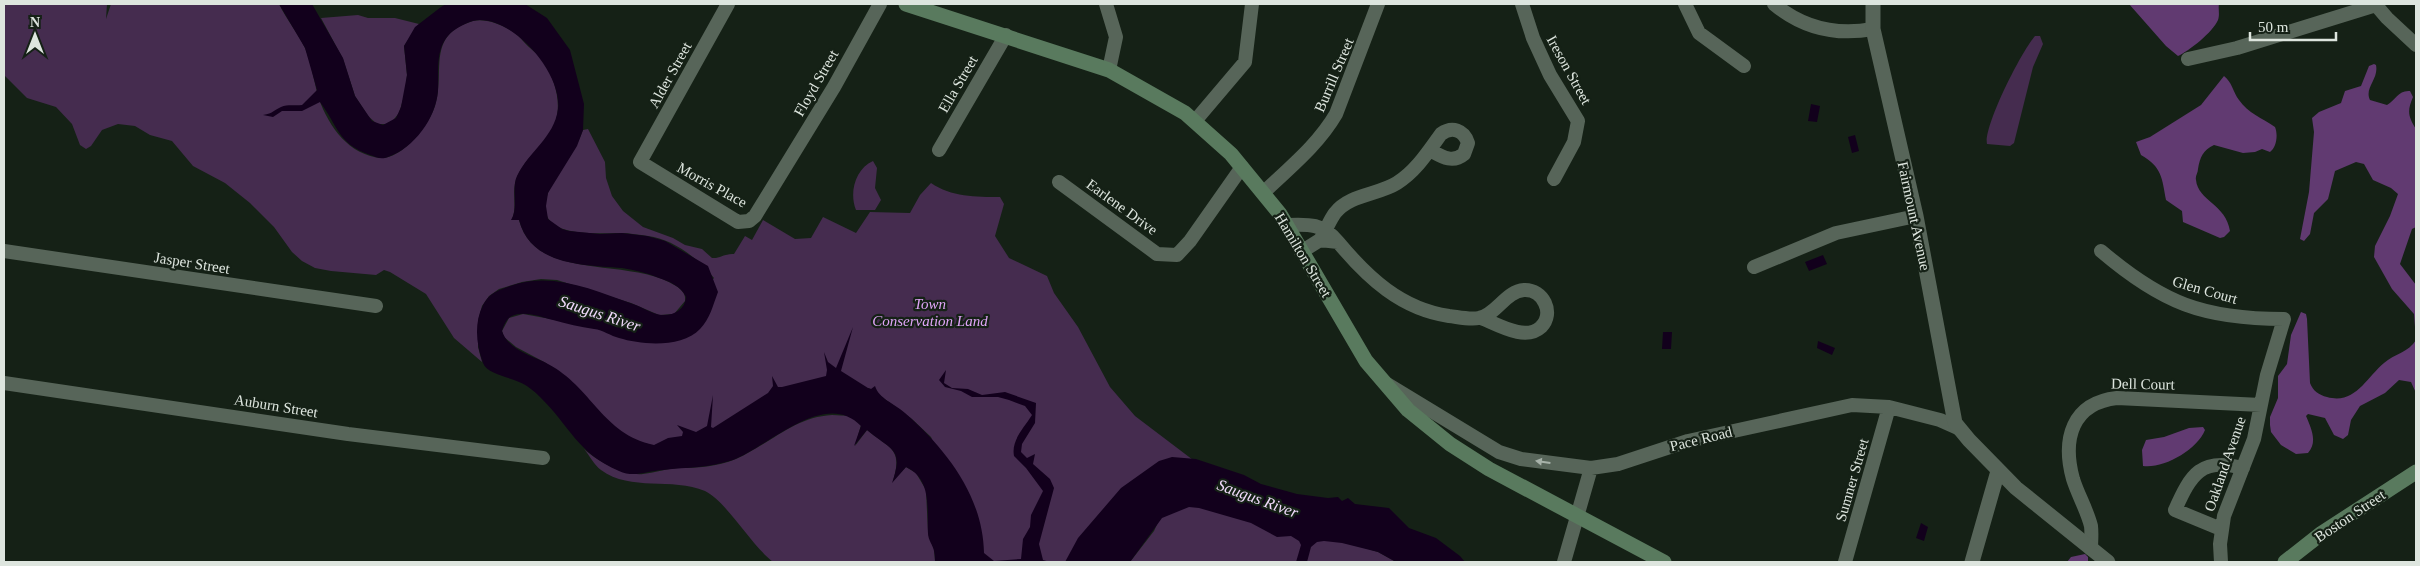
<svg xmlns="http://www.w3.org/2000/svg" width="2420" height="566" viewBox="0 0 2420 566" font-family="'Times New Roman',serif">
<style>
.green{fill:#452c4f}
.forest{fill:#613a71}
.water{fill:#12001c}
.lines{fill:none;stroke-linecap:round;stroke-linejoin:round}
.minor{stroke:#576559;stroke-width:14}
.tertiary{stroke:#576559;stroke-width:15}
.secondary{stroke:#597a5e;stroke-width:15}
.oneway{fill:#a7b2a9}
.labels{text-anchor:middle;stroke-width:4.5;stroke-linejoin:round;paint-order:stroke}
.street-label{font-size:15px;fill:#dde5de;stroke:#152116}
.park-label{font-size:15px;font-style:italic;fill:#e0a5f8;stroke:#152116}
.water-label{font-size:16px;font-style:italic;fill:#f1dafc;stroke:#152116}
</style>
<rect width="100%" height="100%" fill="#152116"/>
<path class="green" d="M4 4H107L106 19 111 4H279C286 19 298 33 305 48 312 65 314 83 319 99 329 127 349 155 381 158 390 159 401 151 407 146 419 135 430 121 435 106 446 72 425 35 473 21 488 17 514 29 523 41 529 48 537 53 542 60 558 82 565 114 548 137 538 150 525 160 518 175 510 189 518 206 512 219L519 220C535 283 630 256 676 286 682 290 686 294 685 301L674 314 659 315 631 303 557 280 541 279 522 282 499 289 489 296 482 306 478 321V347L482 362 454 338 426 294 390 272 384 270 376 275 331 271 315 268 302 261 292 252 274 227 250 203 225 183 193 166 172 141 150 135 135 126 118 124 102 130 91 146 86 149 80 145 72 124 56 107 27 98 4 75Z
M358 15 368 18H395L419 24 404 46 407 75 405 93 399 113 390 124H377L368 116 355 96 343 59 321 18Z
M2035 36H2040L2043 44 2033 67 2014 143 2010 146 1987 144C1983 127 2022 50 2035 36Z
M588 129 605 162 606 178 612 196 623 211 643 227 673 238 685 245 702 249 712 258C720 259 725 253 734 254L745 236 752 240 763 220 795 239 811 238 823 217 856 233 870 212 910 213 920 195 931 183C951 197 976 197 1000 197L1004 204 995 236 1009 258 1047 276 1054 293 1078 327 1110 387 1135 416 1197 463 1095 562H986L931 437 912 419 871 389 868 388 710 434 650 446 628 441 546 363 516 347 504 337 502 331 509 318 523 314 660 339 714 278C699 259 673 239 648 236 639 235 630 233 621 233 595 233 531 240 548 193 556 171 575 154 583 130Z
M873 161 877 168 875 188 881 200 875 210H856C849 193 855 169 873 161Z
M832 415 850 416 861 425 855 446 867 430C890 449 903 448 893 481L906 467 916 473 926 490 928 533 934 549 935 562H773C751 545 726 501 705 491 672 477 631 492 601 470 594 465 590 456 584 449 597 461 625 476 643 474 654 473 665 469 677 468 698 468 716 467 736 459 770 444 794 417 832 415Z
M1183 495 1305 532 1299 562H1130L1154 531 1161 516Z
M1313 532 1378 552 1396 562H1301Z"/>
<path class="forest" d="M2129 4H2219C2218 9 2220 14 2218 20 2213 32 2189 51 2178 56L2166 46Z
M2374 64 2376 65C2379 79 2364 88 2370 100L2387 105C2396 100 2398 90 2410 91L2413 97C2407 111 2408 116 2416 129V227L2412 229 2400 264 2416 285V393L2411 382 2399 380 2385 393 2360 406 2351 420 2348 435 2343 439 2334 435 2325 418 2308 414 2306 416C2311 428 2318 442 2308 453L2296 454 2281 445 2271 432 2270 425V417L2278 398V376L2287 364 2291 335 2301 312 2306 314 2307 319 2310 383C2313 391 2319 395 2327 397 2355 405 2366 378 2384 363 2394 354 2409 352 2416 340L2414 314 2392 289 2374 257 2375 246 2390 216 2398 194 2391 188 2373 180 2364 164 2356 162 2335 171 2328 199 2314 213 2310 234 2304 241 2300 239 2309 192 2314 132 2312 118 2319 112 2341 103 2345 91 2361 86 2369 66Z
M2224 76C2232 82 2233 92 2239 100 2248 113 2262 118 2275 127 2278 134 2277 147 2270 152L2262 149 2255 152 2243 153 2214 145C2203 150 2200 157 2198 169 2198 173 2195 176 2196 180 2198 201 2226 204 2230 231L2224 237 2220 238 2183 222 2182 211 2166 200C2162 178 2162 167 2141 155L2136 142 2150 137 2201 105Z
M2203 427 2205 430C2197 450 2163 469 2143 466L2142 450 2146 440 2164 437 2189 428Z
M2085 554 2088 557V562H2067L2071 557Z"/>
<path class="water" d="M279 4H312L343 58 355 96 372 121 383 125 396 118 401 107 407 75 404 46 415 27 441 7 446 4H525L547 18 570 50 584 104 583 130 577 146 548 193 546 206 548 219 562 229 569 231 600 234 622 233 647 236 665 241 708 266 718 292C713 305 710 319 700 329 682 348 642 345 619 338 611 336 603 330 594 329 580 327 567 324 553 320 542 317 524 310 512 316 506 319 504 325 502 331 508 350 533 356 548 364 592 387 602 434 654 445L668 438 682 436 683 432 677 425 696 432 707 426 713 395 711 427 713 428 768 393 773 386 772 376 778 387H782L826 376 827 370 824 352 828 362 836 368 853 327 841 371 868 388 871 389 875 386C879 399 894 403 905 413 946 449 983 496 984 553L994 561 1021 559 1023 539 1030 527 1031 515 1043 491 1026 468 1014 456C1011 440 1024 428 1032 415L1025 406 1009 400 998 397H972L961 391 945 387 939 380 946 370 944 383 952 388 968 389 982 395 1005 392 1036 403 1035 423 1022 444 1021 452 1027 458 1035 454 1033 464 1050 479 1054 488 1039 544 1043 560 1050 562H935C935 558 935 555 934 551 933 545 928 540 928 533 927 509 932 479 906 467L892 483C904 448 892 451 867 430L854 446 861 426C825 388 768 447 733 460 709 468 688 467 663 470 647 471 634 478 619 471 577 453 570 426 540 397 534 391 527 385 519 382 509 377 487 374 483 363 476 344 474 323 483 305 489 293 499 290 510 286 552 271 593 290 633 304 642 307 652 314 661 315 673 316 685 310 686 297 681 286 670 282 659 278 647 273 635 270 622 268 584 265 531 266 519 220H511C519 208 511 189 517 176 529 151 554 138 558 109 562 74 516 20 480 20 472 20 462 25 456 29 434 43 439 69 438 91 436 118 414 148 388 157 381 160 376 157 370 155 338 144 338 126 320 102L302 111H282L273 117 263 115C274 113 272 111 281 107 288 104 295 106 302 105L317 90 305 48Z
M1811 104 1820 106 1817 122 1808 121Z
M1855 135 1859 151 1852 153 1848 137Z
M1823 255 1827 264 1809 271 1805 262Z
M1663 332H1672L1671 349H1662Z
M1818 341 1835 348 1832 355 1817 348Z
M1172 457 1196 459 1244 475 1261 484 1297 494 1328 498 1338 497 1342 501 1348 498 1355 504 1389 508 1409 528 1436 538 1460 556 1465 562H1396L1378 552 1342 543 1324 541 1317 542 1311 547 1307 562H1296L1301 545 1299 541 1291 536 1277 537 1251 523 1199 508 1189 507 1162 518 1130 562H1065L1078 538 1121 488 1159 461Z
M1921 523 1928 527 1924 541 1916 538Z"/>
<g class="lines">
<path class="minor" d="M728 4 640 162 738 222 749 221 755 216 834 87 880 4
M1106 4 1116 37 1109 70
M1522 4 1533 38 1550 75 1578 121 1574 142 1554 179
M1685 4 1699 33 1744 66
M1774 4C1803 28 1835 36 1873 29
M2375 4 2387 18 2416 45
M2188 59 2237 48 2376 5
M1195 121 1245 62 1252 4
M939 150 1006 35
M1059 182 1157 254 1177 255 1190 241 1242 167
M1263 193C1289 168 1318 145 1336 114L1378 4
M1286 225C1309 224 1322 223 1338 242L1320 240 1301 252
M1320 240C1326 231 1329 221 1335 213 1350 194 1378 195 1397 183 1416 171 1428 152 1441 134 1452 126 1464 130 1468 143L1464 154C1452 164 1441 156 1430 150
M1338 242C1368 278 1401 309 1449 316 1458 317 1470 320 1479 318 1496 315 1506 291 1524 290 1543 289 1555 313 1541 327 1525 342 1497 324 1481 318
M4 251 376 306
M2101 251C2162 303 2203 319 2284 319L2267 375 2254 439 2224 516 2220 544 2221 562
M1754 267 1836 233 1916 216
M4 383 348 434 543 458
M1387 384 1499 452 1521 459 1591 468 1618 464 1688 441 1852 405 1889 407 1940 420 1958 428
M2221 529 2175 510C2191 474 2201 457 2243 468
M2091 549C2091 542 2092 534 2091 526 2087 510 2078 495 2073 479 2062 439 2072 403 2117 398L2261 405
M1564 562 1591 468
M1845 562 1889 407"/>
<path class="tertiary" d="M1873 4V29L1916 216 1955 423 1969 440 2016 488 2108 562
M1972 562 1998 471"/>
<path class="secondary" d="M906 4 1109 70 1185 113 1231 154 1280 214 1366 361 1408 410 1450 444 1489 469 1664 562
M2285 562 2322 533 2416 472"/>
</g>
<defs><path id="oneway-solid" d="M-6-.8H1V-3.2L6.5 0L1 3.2V.8H-6Z" transform="scale(1.25)"/></defs>
<use class="oneway" href="#oneway-solid" transform="translate(1543 462) rotate(-172)"/>
<g class="labels">
<g class="street-label">
<text transform="translate(1569 70) rotate(61)" y="5">Ireson Street</text>
<text transform="translate(670 75) rotate(-61)" y="5">Alder Street</text>
<text transform="translate(1334 75) rotate(-67)" y="5">Burrill Street</text>
<text transform="translate(816 83) rotate(-60)" y="5">Floyd Street</text>
<text transform="translate(958 84) rotate(-60)" y="5">Ella Street</text>
<text transform="translate(712 185) rotate(29)" y="5">Morris Place</text>
<text transform="translate(1122 207) rotate(36)" y="5">Earlene Drive</text>
<text transform="translate(1914 216) rotate(78)" y="5">Fairmount Avenue</text>
<text transform="translate(1303 255) rotate(59)" y="5">Hamilton Street</text>
<text transform="translate(192 263) rotate(9)" y="5">Jasper Street</text>
<text transform="translate(2205 290) rotate(16)" y="5">Glen Court</text>
<text transform="translate(2143 384) rotate(1)" y="5">Dell Court</text>
<text transform="translate(276 406) rotate(9)" y="5">Auburn Street</text>
<text transform="translate(1701 439) rotate(-14)" y="5">Pace Road</text>
<text transform="translate(2225 464) rotate(-71)" y="5">Oakland Avenue</text>
<text transform="translate(1852 480) rotate(-74)" y="5">Sumner Street</text>
<text transform="translate(2350 516) rotate(-34)" y="5">Boston Street</text>
</g>
<g class="park-label">
<text x="930" y="309">Town<tspan x="930" dy="17">Conservation Land</tspan></text>
</g>
<g class="water-label">
<text transform="translate(600 313) rotate(18)" y="6">Saugus River</text>
<text transform="translate(1258 498) rotate(20)" y="6">Saugus River</text>
</g>
</g>
<rect width="2420" height="566" fill="none" stroke="#dde5de" stroke-width="10"/>
<g transform="translate(35 35)" stroke="#152116" stroke-width="4" paint-order="stroke">
<path d="M0-4L9 19L0 12L-9 19Z" fill="#dde5de"/>
<text y="-8" font-size="14" font-weight="bold" text-anchor="middle" fill="#dde5de">N</text>
</g>
<path d="M2250 32v8h86v-8" fill="none" stroke="#dde5de" stroke-width="2.5"/>
<text x="2258" y="32" font-size="15" fill="#dde5de" stroke="#152116" stroke-width="4" paint-order="stroke">50 m</text>
</svg>
